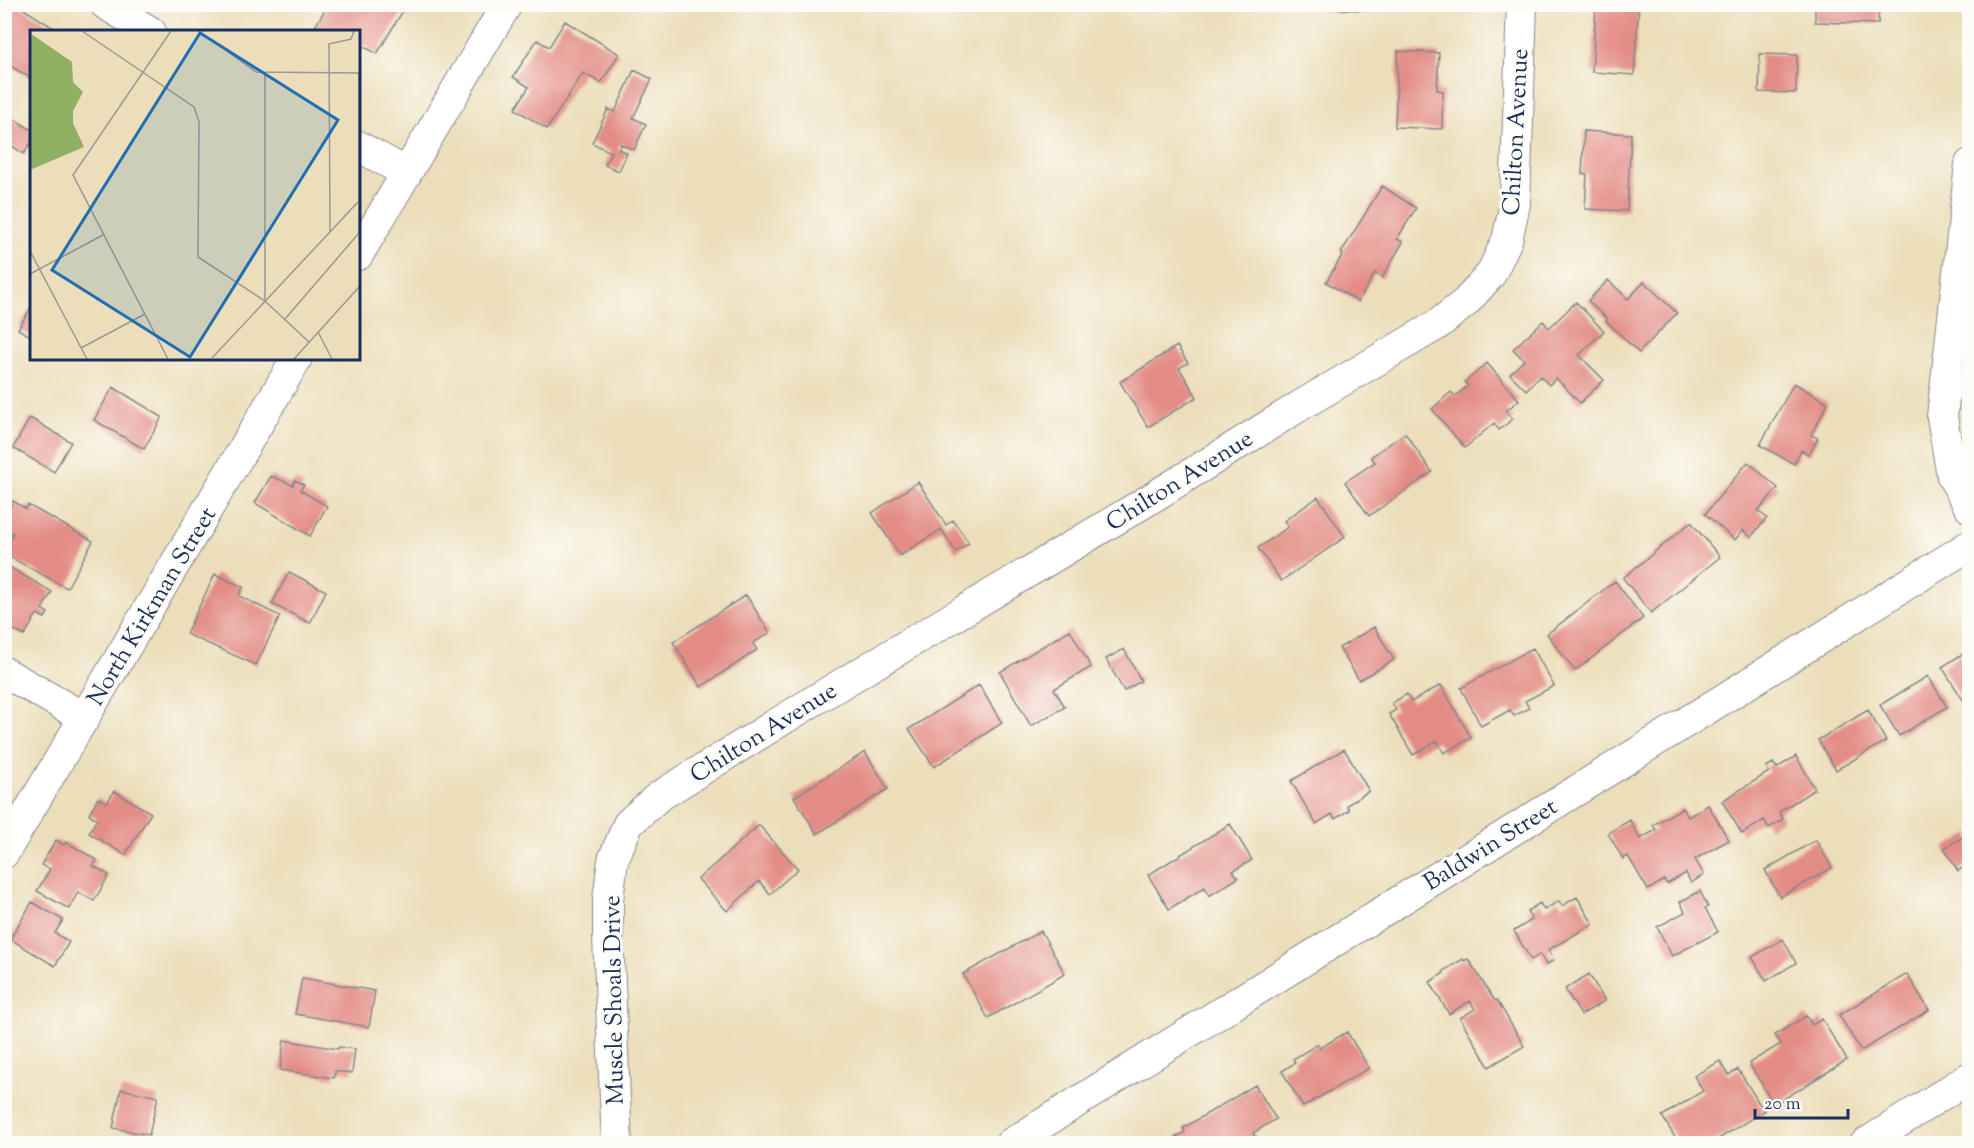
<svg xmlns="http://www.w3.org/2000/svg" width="1974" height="1148" viewBox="0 0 1974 1148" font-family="'Sorts Mill Goudy',serif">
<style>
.building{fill:#e38c85}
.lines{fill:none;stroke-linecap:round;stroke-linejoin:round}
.street-casing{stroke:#84868c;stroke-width:32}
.street{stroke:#fff;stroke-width:30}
.labels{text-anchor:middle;stroke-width:6;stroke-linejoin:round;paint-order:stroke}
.street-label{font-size:24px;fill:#1b2f5e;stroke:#fdfcf7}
.inset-road{fill:none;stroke:#989895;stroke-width:1.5}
.view{fill:#1f6fb2;fill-opacity:0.15;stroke:#1f6fb2;stroke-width:3}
.inset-edge{fill:none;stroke:#1b2f5e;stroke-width:3}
</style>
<rect width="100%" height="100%" fill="#fdfcf7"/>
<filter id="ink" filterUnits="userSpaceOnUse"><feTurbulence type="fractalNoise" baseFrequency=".0167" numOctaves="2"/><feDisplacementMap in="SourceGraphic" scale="12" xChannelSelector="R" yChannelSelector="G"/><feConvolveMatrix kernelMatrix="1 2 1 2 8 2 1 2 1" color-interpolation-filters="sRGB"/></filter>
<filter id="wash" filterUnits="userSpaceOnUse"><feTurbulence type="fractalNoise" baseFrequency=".008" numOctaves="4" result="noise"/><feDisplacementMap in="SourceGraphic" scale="24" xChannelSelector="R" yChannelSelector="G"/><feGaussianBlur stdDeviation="1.35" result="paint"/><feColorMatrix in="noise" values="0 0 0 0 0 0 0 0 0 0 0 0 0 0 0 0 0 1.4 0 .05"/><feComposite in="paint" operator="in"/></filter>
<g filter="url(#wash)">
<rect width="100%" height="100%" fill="#ecdeba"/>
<g id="blocks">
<path class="building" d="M12 4H16L60 32H32V79L4 62V13L7 14Z
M328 4 335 9 338 4H396L404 9 377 54 358 43V32H339L336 30 335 32H312Z
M1333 4H1363V10L1332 9Z
M1596 4H1639L1634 75 1592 72Z
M1815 4H1879L1878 24 1815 22Z
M565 21 619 54 601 83 583 73 547 129 515 109 529 87 513 77 537 40 549 47Z
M1398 51 1439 53 1437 90 1443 91 1442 129 1395 127Z
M1760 54 1797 55 1796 93 1759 92Z
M634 70 652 79 633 118 646 124 634 150 621 144 618 149 627 153 619 171 605 165 611 152 592 143 608 109 615 112Z
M4 113 32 130V141L24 154 4 141Z
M1584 131 1631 134 1627 211 1585 209 1587 174H1582Z
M1382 186 1416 208 1397 239 1403 242 1382 278 1375 273 1358 302 1326 282 1343 254 1341 253Z
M1608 280 1628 299 1644 282 1677 313 1639 353 1606 321 1607 319 1588 301Z
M1576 302 1604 331 1579 355 1604 380 1580 403 1556 378 1549 385 1540 376 1526 390 1510 374 1524 360 1513 349 1543 321 1549 328Z
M32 306V337L18 329Z
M1177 346 1188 363 1179 368 1197 397 1148 427 1120 382Z
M1487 363 1519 400 1506 411 1513 419 1499 430 1494 423 1465 448 1432 409 1451 392 1455 396 1468 386 1465 382Z
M1794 383 1828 403 1811 435 1818 438 1809 455 1801 450 1794 464 1760 445Z
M113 387 162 417 144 449 94 420Z
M30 418 71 442 54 472 13 448Z
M1405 433 1432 472 1369 516 1345 482 1375 462 1371 457Z
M1748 462 1778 488 1758 511 1767 518 1751 537 1743 530 1735 540 1705 514Z
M271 476 293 485 295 480 304 485 300 490 327 506 310 536 255 503Z
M918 482 946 525 953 520 969 543 956 552 941 529 900 556 872 513Z
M1318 497 1345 537 1281 581 1258 548 1288 527 1284 521Z
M13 501 26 509 28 505 93 541 67 588 4 554 13 533 4 528V517Z
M1691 522 1720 557 1651 613 1623 578Z
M4 564 52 592 42 609 48 613 45 618 37 614 24 636 4 624Z
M289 572 326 591 310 623 272 604Z
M215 574 243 587 239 596 280 616 256 665 186 634Z
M1615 581 1643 618 1575 671 1547 634Z
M746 595 770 633 753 643 757 650 701 687 673 642Z
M1374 627 1394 660 1359 680 1339 648Z
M1070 630 1091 667 1054 689 1065 707 1031 726 1000 672Z
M1533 648 1554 686 1525 701 1529 708 1514 716 1510 710 1481 726 1461 688Z
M1124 649 1141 681 1124 691 1106 659Z
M1967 651 1970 655V711L1942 667Z
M1928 676 1947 707 1899 736 1880 705Z
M979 685 1002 723 934 767 909 729Z
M1441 685 1471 738 1444 753 1437 741 1413 755 1389 714 1396 710 1392 703 1407 694 1411 702Z
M1868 710 1886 741 1836 770 1818 740Z
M1344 749 1369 791 1347 805 1349 810 1335 819 1332 814 1316 824 1291 781Z
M865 752 888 789 817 834 794 797Z
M1796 756 1815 789 1779 812 1783 819 1769 828 1764 820 1742 834 1722 801 1769 772 1766 767 1773 763 1777 768Z
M114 791 151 813 125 855 89 833 97 819 89 814 98 798 107 803Z
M1708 805 1729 840 1695 859 1704 875 1691 883 1686 873 1667 884 1664 880 1648 890 1628 856 1623 859 1608 833 1630 820 1640 839 1656 830 1653 825 1682 808 1688 817Z
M1230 824 1252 860 1233 871 1238 878 1209 896 1205 887 1169 909 1148 875Z
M759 825 798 869 770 894 759 881 727 911 698 879Z
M1970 833V863L1958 871 1944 848Z
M56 840 64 845 66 842 97 860 93 866 109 875 94 901 78 892 69 909 37 891 50 869 41 865Z
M1816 840 1832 868 1780 897 1765 870Z
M1700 891 1708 907 1705 908 1718 932 1672 956 1657 927 1685 912 1680 902Z
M1577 897 1593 924 1548 950 1554 960 1546 965 1540 954 1531 960 1514 931 1532 920 1527 911 1540 903 1544 910 1559 901 1562 906Z
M32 902 63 920 55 933 69 942 55 966 10 939Z
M1041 931 1065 974 988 1018 963 974Z
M1783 939 1796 963 1766 981 1752 957Z
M1463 959 1464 961 1468 959 1495 1001 1497 1000 1524 1046 1489 1067 1460 1018 1475 1009 1470 1001 1449 1014 1430 982 1444 973 1443 971Z
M1589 974 1605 1001 1581 1015 1565 989Z
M1907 974 1929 1010 1861 1051 1839 1015Z
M302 978 375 991 369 1027 295 1014Z
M1806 1016 1812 1025 1822 1019 1847 1060 1774 1105 1749 1063 1781 1044 1775 1035Z
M1347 1032 1369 1068 1303 1107 1282 1071 1295 1063 1293 1059 1318 1044 1320 1048Z
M284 1040 338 1049 339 1047 355 1049 352 1073 335 1071 334 1078 280 1070Z
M1720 1061 1729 1075 1738 1069 1764 1111 1710 1144H1679L1662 1116 1703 1091 1694 1076Z
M1255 1085 1276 1119 1253 1133 1259 1144H1175L1173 1139 1185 1132 1183 1128Z
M121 1089 158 1097 149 1135 113 1128Z"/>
</g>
</g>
<g filter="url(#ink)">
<use href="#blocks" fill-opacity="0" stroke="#84868c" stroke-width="1.5"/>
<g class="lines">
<g class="street-casing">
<path id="street" d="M105 4 151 32
M358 146 407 173
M1970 164 1942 417 1952 476 1970 508
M358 255 507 4
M4 672 85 718
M4 853 297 358
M617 1144 608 937V900L613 860 628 824 658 797 818 698 1142 504 1303 404 1437 325 1466 302 1491 274 1507 240 1515 204 1522 4
M1010 1144 1970 545
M1865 1144 1970 1077"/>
</g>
<use href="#street" class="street"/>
</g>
</g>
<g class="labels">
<g class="street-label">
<text transform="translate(1515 132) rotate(-87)" y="8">Chilton Avenue</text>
<text transform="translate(1179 480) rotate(-32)" y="8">Chilton Avenue</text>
<text transform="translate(151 606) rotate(-59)" y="8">North Kirkman Street</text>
<text transform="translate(763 732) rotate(-32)" y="8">Chilton Avenue</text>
<text transform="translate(1490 844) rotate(-32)" y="8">Baldwin Street</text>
<text transform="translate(613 1000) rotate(-91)" y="8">Muscle Shoals Drive</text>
</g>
</g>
<g transform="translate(30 30)">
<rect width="330" height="330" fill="#ecdeba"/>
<path d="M0 3 42 32 43 52 53 62 43 81V93L54 117 0 140Z" fill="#8fb063"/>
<path class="inset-road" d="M52 1 164 77 169 92 168 227 235 271 279 312M169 1 226 42 330 43M300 202 299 14 321 9 324 1M0 221 57 329M0 244 73 205M235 271V42M255 289 329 203V43M288 302 302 329M51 318 115 284M182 328 328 172M138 329 43 145 141 1M264 329 330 256"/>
<path class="view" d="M170 3 308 90 160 327 22 240Z"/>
<rect width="330" height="330" class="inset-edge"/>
</g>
<rect width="1974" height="1148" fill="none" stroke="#fdfcf7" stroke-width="24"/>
<path d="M1755 1109v9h93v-9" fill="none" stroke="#1b2f5e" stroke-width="3"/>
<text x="1764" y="1109" font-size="18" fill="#1b2f5e" stroke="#fdfcf7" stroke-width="4.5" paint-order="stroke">20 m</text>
</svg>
